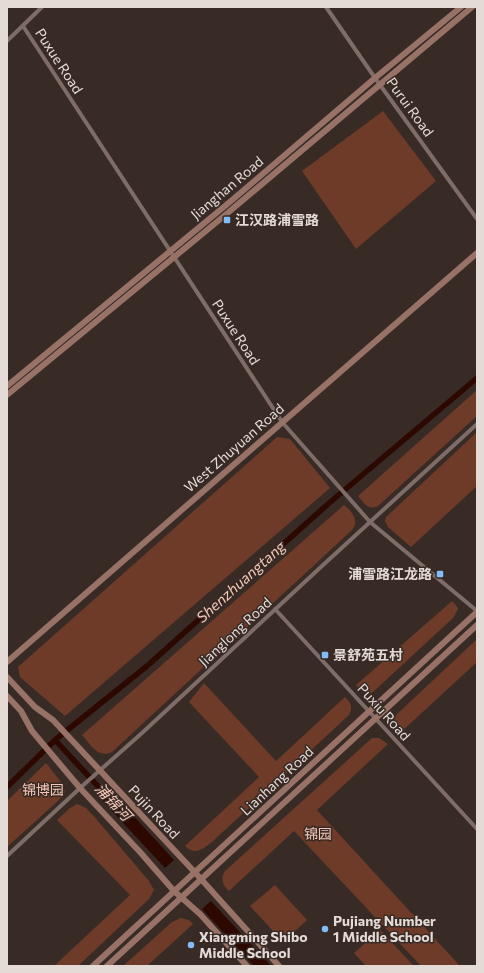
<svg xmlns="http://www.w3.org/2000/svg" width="484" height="973" viewBox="0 0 484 973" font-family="Commissioner,'Noto Sans SC',sans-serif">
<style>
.green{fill:#6e3b29}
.water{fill:#2c0800}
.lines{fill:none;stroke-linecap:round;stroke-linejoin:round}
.canal{stroke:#2c0800;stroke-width:5.5}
.street{stroke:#7d6c67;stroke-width:4}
.secondary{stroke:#987266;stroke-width:6}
.poi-dot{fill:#81bdfa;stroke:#382a25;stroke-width:1.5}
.labels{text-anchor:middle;stroke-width:3;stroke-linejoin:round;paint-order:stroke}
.street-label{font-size:14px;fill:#e4dbd7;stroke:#382a25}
.poi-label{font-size:14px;font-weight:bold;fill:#e4dbd7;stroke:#382a25;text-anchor:start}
.park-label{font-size:14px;fill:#f1c6b6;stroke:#382a25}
.water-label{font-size:15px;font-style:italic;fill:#f4c9b9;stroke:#382a25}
</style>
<rect width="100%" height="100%" fill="#382a25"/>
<path class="green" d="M383 111 436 181 356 249 302 171Z
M477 390V416L378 506C368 511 364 503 358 496Z
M477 432V486L411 547 388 527 385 521 386 517Z
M277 437 290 439 330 488 65 716 20 677 18 667Z
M344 505C353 512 360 522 351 531L112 752C98 759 90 744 82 735Z
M452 601 456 605 458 609 453 618 373 692 368 694 359 689 356 685Z
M477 639V662L400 733C395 728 393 722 396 715Z
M204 683 276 761 345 697C351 703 353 707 349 715L212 842C203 849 195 856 185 846L259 777 189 702Z
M372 738H379L388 744 317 810 460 966H421L294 831 229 891C223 886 220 878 225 871Z
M46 763 61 782 65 792 59 800 7 847V801Z
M77 804 86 808 92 814 149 881 154 890 149 899 78 966H54L130 895 57 820 70 808Z
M275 885 307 920 283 942 250 906Z
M181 918 189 920 193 924 147 966H123L172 922Z
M380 930 414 966H366L354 953Z"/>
<path class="water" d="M106 786 174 860 165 868 97 795Z
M211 901 271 966H254L202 909Z"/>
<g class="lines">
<path class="canal" d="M55 740 106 795
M7 787 55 740 147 666 328 504 477 378"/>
<path class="street" d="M326 7 375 78 477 219
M23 26 282 422 370 522 477 611
M7 41 42 7
M275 609 477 829
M7 856 80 788 142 733 322 566 477 424"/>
<path class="secondary" d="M7 386 231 201 375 78 461 7
M7 395 224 216 472 7
M7 662 477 253
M7 677 35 707 53 720 201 879 279 966
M7 696 21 711 32 731 80 788 140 852 174 891 200 914 247 966
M93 966 477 612
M107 966 477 625"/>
</g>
<g class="poi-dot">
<rect x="223" y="216" width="8" height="8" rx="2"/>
<rect x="436" y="570" width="8" height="8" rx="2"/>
<rect x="321" y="651" width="8" height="8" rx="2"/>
<circle cx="325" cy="929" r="4"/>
<circle cx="191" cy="945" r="4"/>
</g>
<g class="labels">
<g class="street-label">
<text transform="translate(59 61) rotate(57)" y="5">Puxue Road</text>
<text transform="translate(410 107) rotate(54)" y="5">Purui Road</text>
<text transform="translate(227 188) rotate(-40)" y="5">Jianghan Road</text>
<text transform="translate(236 332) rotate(57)" y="5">Puxue Road</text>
<text transform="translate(234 448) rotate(-41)" y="5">West Zhuyuan Road</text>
<text transform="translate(235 632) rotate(-43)" y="5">Jianglong Road</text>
<text transform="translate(384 712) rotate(48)" y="5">Puxiu Road</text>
<text transform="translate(277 781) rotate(-43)" y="5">Lianhang Road</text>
<text transform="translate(154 812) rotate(47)" y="5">Pujin Road</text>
</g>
<g class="poi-label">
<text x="235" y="225">江汉路浦雪路</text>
<text x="432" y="579" text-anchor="end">浦雪路江龙路</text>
<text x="333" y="660">景舒苑五村</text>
<text x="333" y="926">Pujiang Number<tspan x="333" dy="16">1 Middle School</tspan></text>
<text x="199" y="942">Xiangming Shibo<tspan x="199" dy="16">Middle School</tspan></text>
</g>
<g class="park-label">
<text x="43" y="795">锦博园</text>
<text x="318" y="839">锦园</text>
</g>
<g class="water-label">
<text transform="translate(241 582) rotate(-42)" y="5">Shenzhuangtang</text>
<text transform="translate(113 802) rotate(47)" y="5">浦锦河</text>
</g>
</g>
<rect width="484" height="973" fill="none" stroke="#e4dbd7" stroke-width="16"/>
</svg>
